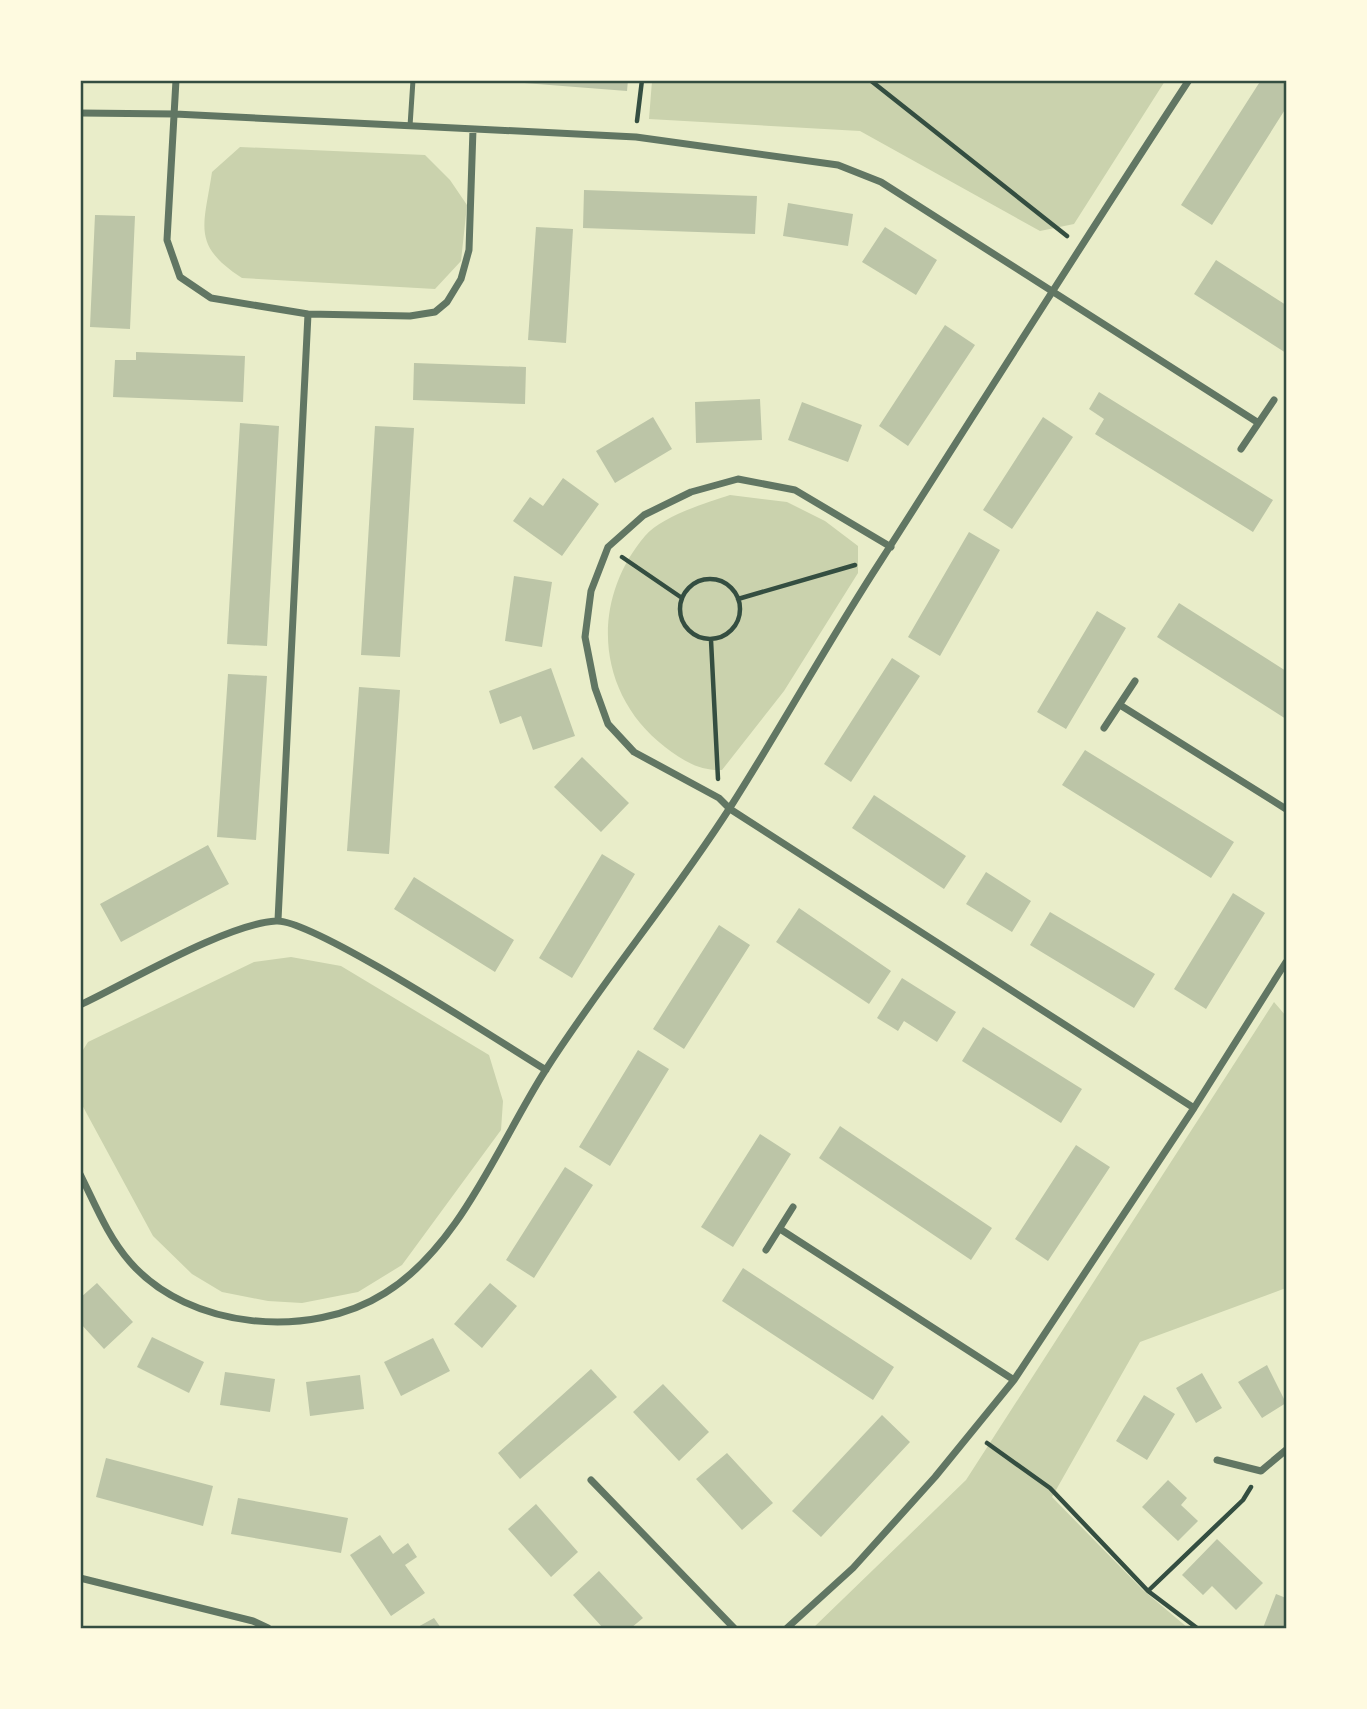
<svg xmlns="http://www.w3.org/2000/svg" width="1367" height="1709" viewBox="0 0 1367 1709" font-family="'Sofia Sans Condensed',sans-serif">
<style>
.green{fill:#cad2ad}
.building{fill:#bcc5a7}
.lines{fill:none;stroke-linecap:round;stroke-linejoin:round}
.path{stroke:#344e41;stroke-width:4.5}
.service{stroke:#617663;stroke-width:5}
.minor{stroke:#617663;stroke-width:7}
.neatline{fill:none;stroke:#344e41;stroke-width:2.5}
</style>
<rect width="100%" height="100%" fill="#e9edc9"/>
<path class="green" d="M652 81H1165L1074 224 1040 231 860 131 649 119Z
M240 147 425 155 450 180 467 205 461 261 435 289 242 278C191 245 204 226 212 172Z
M730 495 787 502 825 521 858 546V573L784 691 722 770C700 771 683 761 665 747 597 695 589 602 645 536 662 516 706 503 730 495Z
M291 957 341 966 489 1055 503 1101 501 1130 402 1265 358 1292 302 1303 268 1301 222 1292 192 1274 153 1236 81 1103V1053L88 1042 254 962Z
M1274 1002 1286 1016V1288L1140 1342 1052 1497 1143 1590 1188 1628H813L966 1480Z"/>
<path class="building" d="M485 80H628L627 91Z
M1261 80H1286V108L1212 225 1181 205Z
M584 190 757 196 755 234 583 228Z
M788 203 853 214 848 246 783 236Z
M95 215 135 216 130 329 90 327Z
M536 227 573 229 566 343 528 340Z
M885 227 937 260 916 295 862 262Z
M1216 260 1286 305V353L1194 294Z
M945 325 975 345 908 446 879 426Z
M136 352 245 356 243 402 113 397 115 360H136Z
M414 363 526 367 525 404 413 400Z
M1099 392 1273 500 1253 532 1095 434 1104 419 1089 409Z
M760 399 762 440 696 443 695 402Z
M802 402 862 425 848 462 788 440Z
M653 417 672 449 615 483 596 451Z
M1043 417 1073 437 1012 529 983 510Z
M240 423 279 426 267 646 227 644Z
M375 426 414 428 400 657 361 655Z
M563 478 599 504 562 556 513 521 530 497 543 506Z
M969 532 1000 550 940 656 908 637Z
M514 576 552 582 542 647 505 641Z
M1179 603 1286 671V719L1157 637Z
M1097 611 1126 628 1066 729 1037 712Z
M892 658 920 676 851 782 824 764Z
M551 668 575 736 533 750 521 716 500 724 489 691Z
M228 674 267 676 256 840 217 837Z
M359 687 400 690 389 854 347 851Z
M1085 750 1234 842 1211 878 1062 785Z
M582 757 629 803 601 832 554 787Z
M874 795 966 856 944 889 852 828Z
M208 845 229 884 121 942 100 904Z
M602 854 635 874 572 978 539 958Z
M986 872 1031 901 1012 932 966 904Z
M414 877 514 940 495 972 394 909Z
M1233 893 1265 913 1206 1009 1174 989Z
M799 908 891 971 869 1004 776 942Z
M1050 912 1155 974 1134 1008 1030 945Z
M719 925 750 945 684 1049 653 1029Z
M902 978 956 1012 937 1042 904 1021 898 1031 877 1018Z
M983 1027 1082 1089 1061 1123 962 1061Z
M638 1050 669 1069 610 1166 579 1147Z
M840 1126 992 1228 971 1260 819 1158Z
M760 1134 791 1154 733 1247 701 1227Z
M1076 1145 1110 1167 1048 1261 1015 1239Z
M565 1167 593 1185 534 1278 506 1260Z
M743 1268 894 1367 873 1400 722 1301Z
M97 1283 133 1322 104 1349 80 1323V1298Z
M490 1283 517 1306 482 1348 454 1324Z
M152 1337 204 1362 189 1393 137 1367Z
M433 1338 450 1371 401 1396 384 1362Z
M1267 1365 1286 1403 1262 1418 1238 1382Z
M591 1369 617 1397 520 1479 498 1453Z
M225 1372 275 1379 270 1412 220 1405Z
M1202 1373 1222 1408 1196 1423 1176 1388Z
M360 1375 364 1409 310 1416 306 1382Z
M663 1384 709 1432 679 1461 633 1412Z
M1144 1395 1175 1414 1147 1460 1116 1441Z
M882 1415 910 1442 821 1537 792 1511Z
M727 1453 773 1503 742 1530 696 1479Z
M106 1458 213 1486 203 1526 96 1497Z
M1168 1480 1187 1498 1181 1505 1198 1521 1178 1541 1142 1507Z
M238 1498 348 1518 341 1553 231 1534Z
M536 1504 578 1552 551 1577 508 1529Z
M380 1535 393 1554 408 1543 417 1557 405 1565 425 1593 391 1616 350 1555Z
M1217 1539 1263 1583 1236 1610 1212 1586 1203 1595 1182 1575Z
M599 1571 643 1618 631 1628H603L573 1595Z
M1276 1594 1286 1598V1628H1263Z
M434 1618 441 1628H416Z"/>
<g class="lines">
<path class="path" d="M870 80 1067 236
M637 121 642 80
M622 557 682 598
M680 609a30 30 0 1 1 60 0a30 30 0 1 1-60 0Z
M738 599 855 565
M711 640 718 779
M987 1443 1050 1488 1148 1591
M1197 1628 1148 1591 1243 1500 1251 1487"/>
<path class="service" d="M410 126 413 80"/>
<path class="minor" d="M176 80 167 240 180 277 211 298 308 314 410 316 435 312 447 302 461 279 469 250 473 129
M80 113 175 114 636 137 838 165 881 182 1257 422
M1241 449 1274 400
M891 547 795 490 738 479 691 492 644 515 608 547 591 591 585 637 595 688 608 724 634 752 719 798 730 809 1194 1108
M1120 705 1286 809
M1104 728 1135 681
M278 920 308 314
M80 1005C129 982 226 924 276 921 312 918 503 1044 546 1070
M80 1174C95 1204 108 1237 130 1262 189 1330 311 1340 385 1293 460 1247 499 1143 545 1071 603 980 673 897 731 806 782 726 828 642 880 562 983 401 1084 240 1189 80
M780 1229 1014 1380
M766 1250 793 1207
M1217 1460 1261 1471 1286 1450
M591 1480 734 1628
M80 1578 253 1621 268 1628
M787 1628 853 1568 935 1477 1014 1380 1194 1108 1286 962"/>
</g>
<rect width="1367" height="1709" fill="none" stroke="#fefae0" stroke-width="164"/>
<rect x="82" y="82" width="1203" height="1545" class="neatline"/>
</svg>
